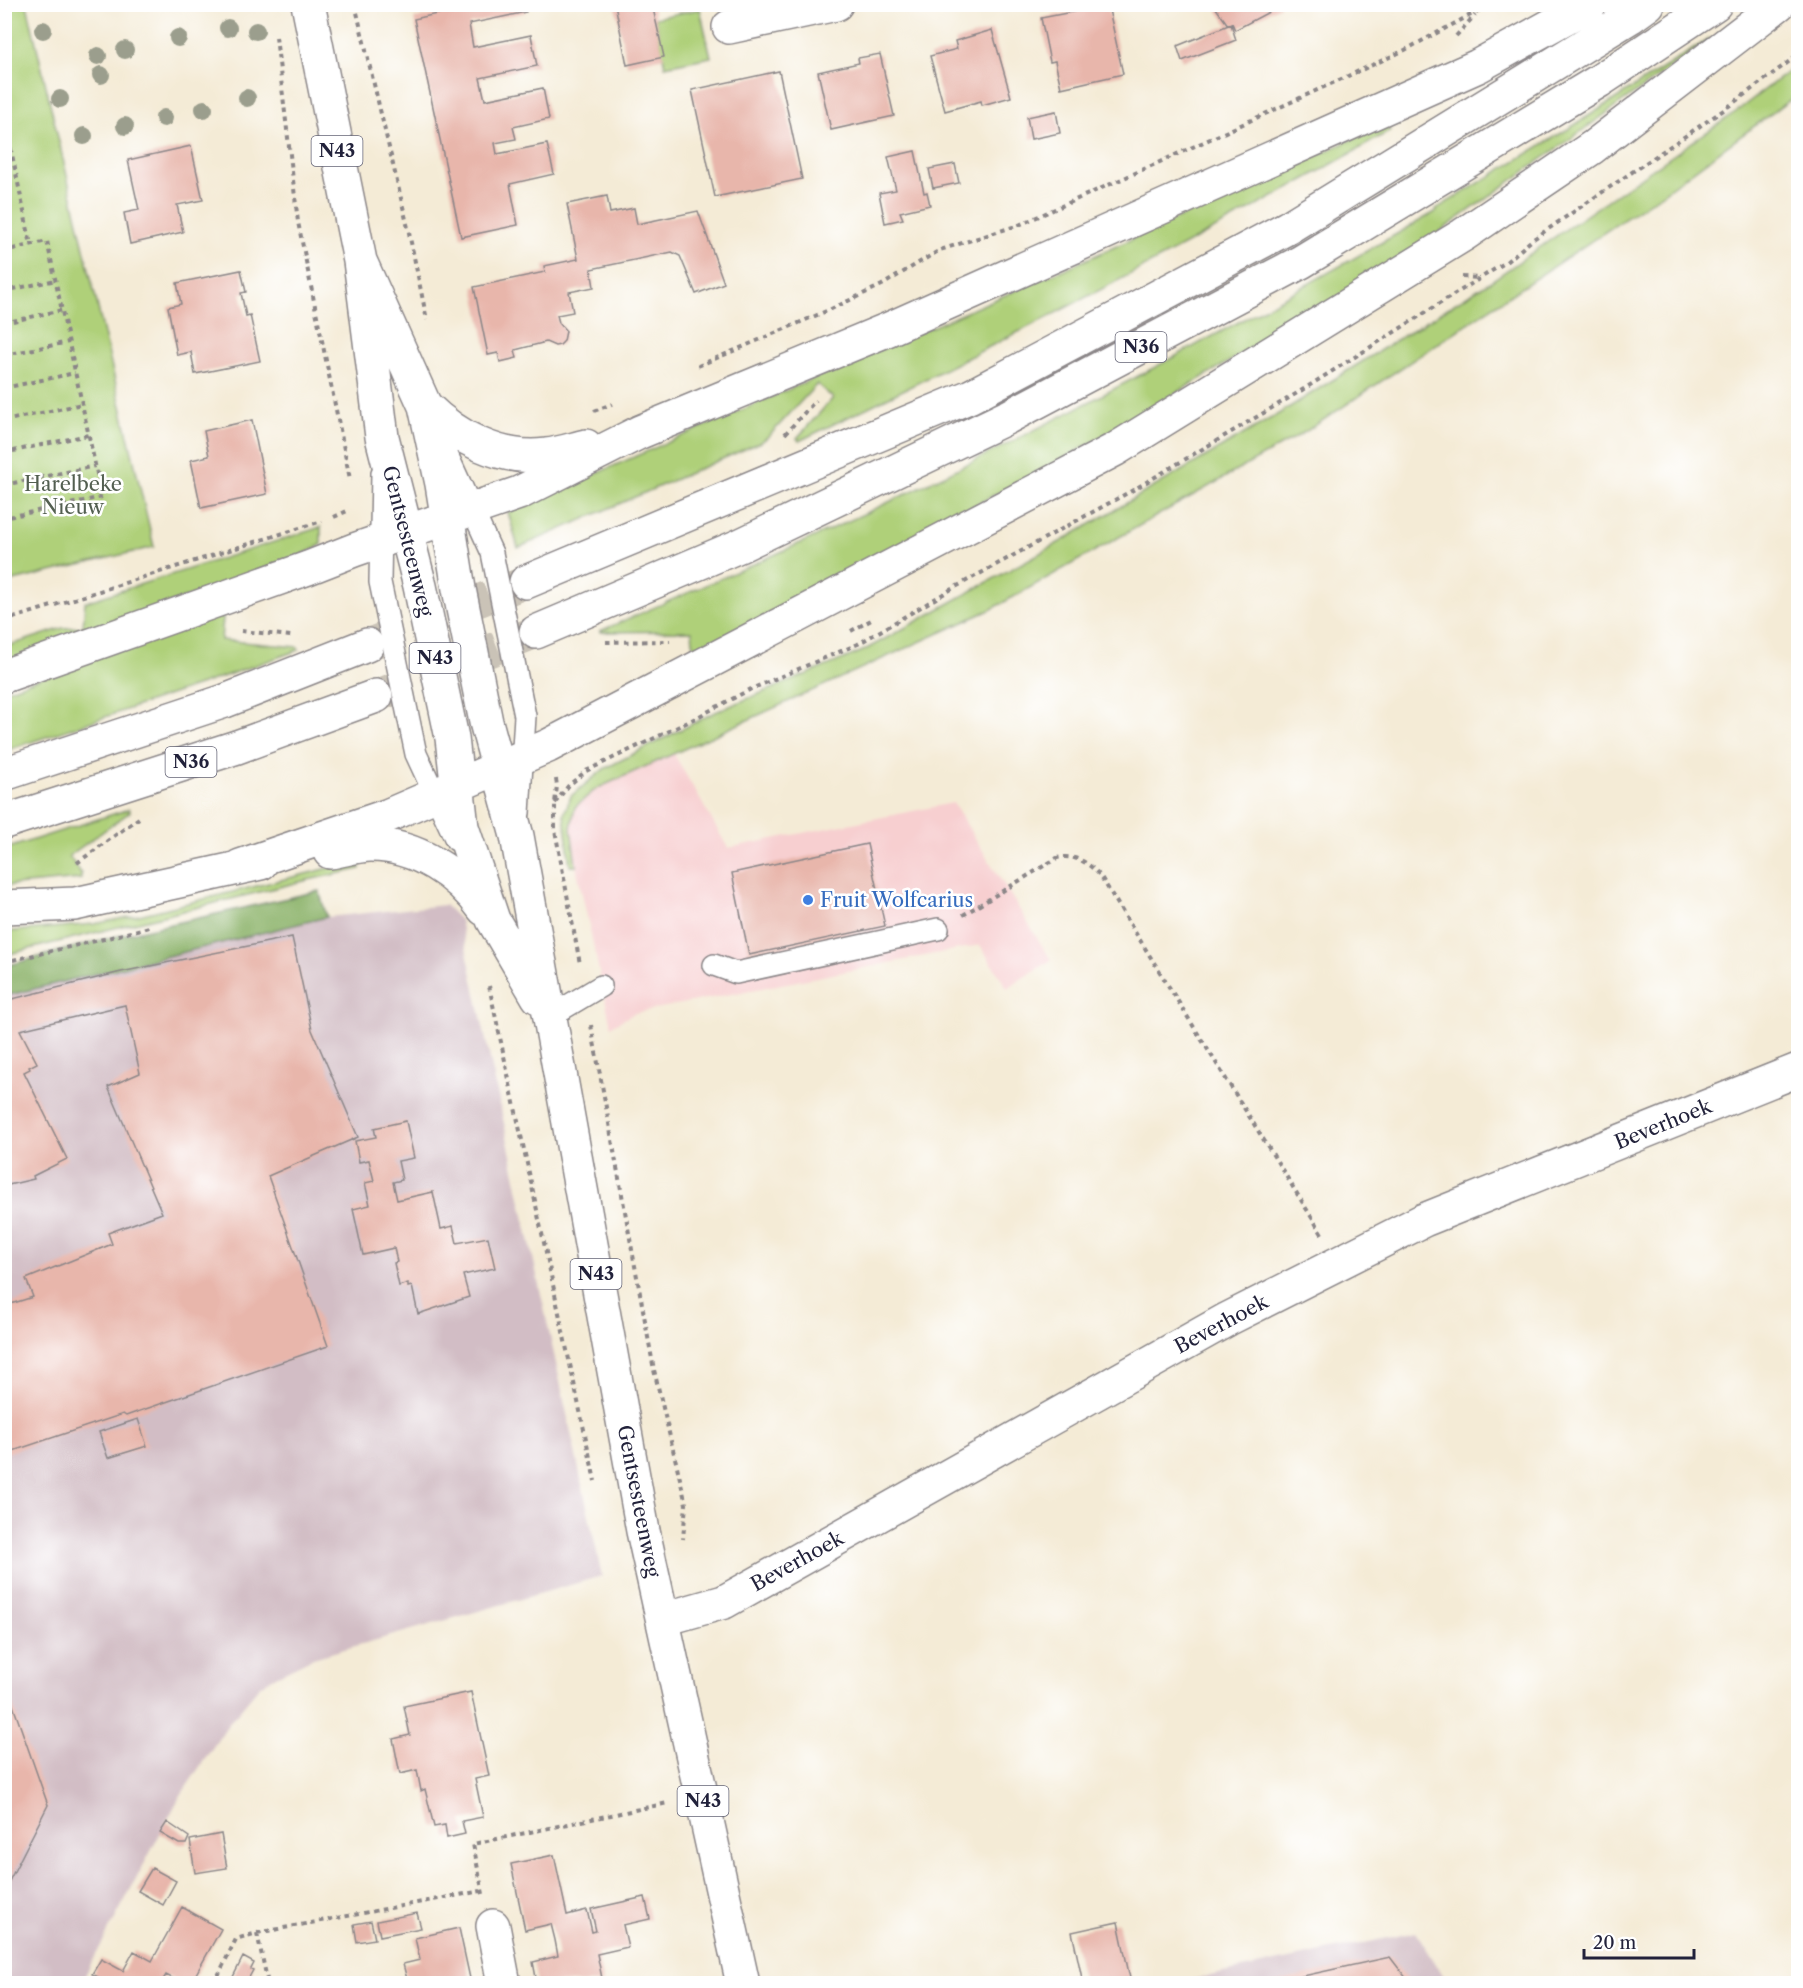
<svg xmlns="http://www.w3.org/2000/svg" width="1803" height="1988" viewBox="0 0 1803 1988" font-family="'Libre Caslon Text',serif">
<style>
.built{fill:#f7cfd0}
.industrial{fill:#d2bdc5}
.green{fill:#afd079;stroke:#68795a;stroke-width:1.5}
.forest{fill:#8bb269;stroke:#566a52;stroke-width:1.5}
.building{fill:#e8b6ab}
.lines{fill:none;stroke-linecap:round;stroke-linejoin:round}
.primary-tunnel{stroke:#cac3b7;stroke-width:33;stroke-dasharray:33 16;stroke-linecap:butt}
.lane-casing{stroke:#8b8688;stroke-width:24}
.street-casing{stroke:#8b8688;stroke-width:36}
.primary-casing{stroke:#8b8688;stroke-width:36}
.path{stroke:#8b8688;stroke-width:4;stroke-dasharray:4.5 4.5;stroke-linecap:butt}
.lane{stroke:#fff;stroke-width:21}
.street{stroke:#fff;stroke-width:33}
.primary{stroke:#fff;stroke-width:33}
.tree{fill:#9b9e8d}
.shop-dot{fill:#3f7fe0;stroke:#fff;stroke-width:2}
.labels{text-anchor:middle;stroke-width:5;stroke-linejoin:round;paint-order:stroke}
.shield{fill:#fff;stroke:#646476;stroke-width:1.5}
.shield-label{font-size:18px;font-weight:bold;fill:#22223b}
.park-label{font-size:20px;fill:#535f51;stroke:#fff}
.street-label{font-size:20px;fill:#22223b;stroke:#fff}
.shop-label{font-size:20px;fill:#366cbe;stroke:#fff;text-anchor:start}
</style>
<rect width="100%" height="100%" fill="#fff"/>
<filter id="ink" filterUnits="userSpaceOnUse"><feTurbulence type="fractalNoise" baseFrequency=".0167" numOctaves="2"/><feDisplacementMap in="SourceGraphic" scale="12" xChannelSelector="R" yChannelSelector="G"/><feConvolveMatrix kernelMatrix="1 2 1 2 8 2 1 2 1" color-interpolation-filters="sRGB"/></filter>
<filter id="wash" filterUnits="userSpaceOnUse"><feTurbulence type="fractalNoise" baseFrequency=".008" numOctaves="4" result="noise"/><feDisplacementMap in="SourceGraphic" scale="24" xChannelSelector="R" yChannelSelector="G"/><feGaussianBlur stdDeviation="1.35" result="paint"/><feColorMatrix in="noise" values="0 0 0 0 0 0 0 0 0 0 0 0 0 0 0 0 0 1.4 0 .05"/><feComposite in="paint" operator="in"/></filter>
<g filter="url(#wash)">
<rect width="100%" height="100%" fill="#f4ebd6"/>
<path class="built" d="M674 754 728 848 953 803 1051 960 1007 988 980 945 635 1013 611 1026 576 866 571 828 575 807 596 789Z"/>
<path class="industrial" d="M445 905 460 920 602 1576 313 1658 272 1678 259 1687 229 1723 179 1798 81 1983H5L4 996 327 917Z
M1416 1932 1448 1983 1172 1984Z"/>
<path class="green" d="M4 5H27L154 547 5 583Z
M700 9 711 57 665 66 655 18Z
M1709 39 1710 40 1394 264 1085 447 694 654 692 631 601 632 600 631C708 584 816 538 922 486 1097 401 1268 308 1437 211L1436 209 1573 126Z
M1798 64V94L1662 194 1305 432 992 609 596 789 575 807 571 828 576 866H570L564 814 571 796 604 769 713 713 863 651 1060 542 1280 413 1491 281 1737 111Z
M1386 124 1390 131C1196 243 1000 344 799 441L797 438 833 398 817 384 770 435 761 442 518 548 508 512 1101 253Z
M321 527V545L300 556 5 663V647L63 628 83 627 85 602Z
M219 613 223 619 221 640 298 647 299 650 202 684 5 751 4 691Z
M129 809 130 812 69 856 81 873V879L5 886V849Z
M358 861 360 869 308 880 5 955V932L94 924 139 915Z"/>
<path class="forest" d="M319 891 327 917 5 996V966L104 939Z"/>
<g id="blocks">
<path class="building" d="M482 4H525L526 12 469 24 473 47 531 35 537 66 480 78 485 100 543 88 549 119 513 127 516 139 495 143 497 154 547 144 554 174 510 184 518 225 461 237 414 19Z
M615 4H652L664 57 627 65Z
M1213 4H1279L1280 6 1235 30 1232 23 1228 25Z
M1108 5 1123 74 1061 88 1055 61 1050 62 1041 18Z
M1231 24 1236 40 1182 61 1177 46Z
M992 30 1011 97 982 105 981 101 945 111 930 56 957 49 955 41Z
M880 54 894 116 831 130 818 72 859 63 858 58Z
M779 71 802 179 715 197 692 90Z
M1056 111 1060 133 1031 139 1027 117Z
M191 146 203 200 177 205 183 232 130 244 124 213 139 210 128 160Z
M915 151 924 193 927 192 930 205 900 212 903 219 885 223 879 193 896 190 888 157Z
M955 164 959 183 933 188 929 169Z
M607 196 610 213 634 208 637 224 698 211 724 283 696 294 680 256 672 252 591 269 594 287 569 292 573 312 557 315 559 323 566 331 564 341 560 345 555 346 546 342 515 350 517 358 500 362 498 353 488 355 474 287 545 272 544 266 578 259 567 204Z
M241 270 246 292 241 293 246 316 250 315 260 361 195 374 191 352 177 355 168 307 181 304 177 283Z
M252 420 267 494 201 508 191 460 209 456 204 431Z
M867 844 885 926 749 955 732 873Z
M292 937 312 1030 358 1137 268 1176 328 1346 137 1412 126 1416 123 1414 4 1454V1306L33 1297 26 1279 112 1244 108 1233 162 1213 108 1087 140 1073 125 1005 20 1030 37 1063 29 1067 30 1069 24 1072 67 1159 33 1176 34 1179 4 1186V1001L121 972Z
M406 1121 414 1158 398 1161 402 1180 393 1182 397 1200 433 1192 441 1229 453 1226 457 1243 488 1237 495 1268 463 1275 469 1297 418 1314 412 1286 408 1287V1283L399 1286 394 1263 397 1262 394 1248 363 1255 353 1209 370 1205 365 1183 374 1181 369 1160 359 1162 355 1141 376 1137 374 1128Z
M138 1419 147 1446 108 1458 99 1432Z
M4 1680 48 1805 4 1891Z
M471 1692 489 1776 475 1779 483 1817 462 1821 465 1834 447 1838 445 1825 434 1827 425 1789 421 1791 417 1770 400 1774 393 1739 410 1735 404 1706Z
M167 1822 189 1837 186 1844H179L160 1833Z
M221 1834 227 1868 195 1873 190 1840Z
M554 1855 567 1915 587 1910 592 1932 596 1931 591 1909 645 1897 650 1919 623 1925 628 1947 597 1954 603 1983H537L533 1962 558 1956 555 1940 551 1924 525 1930 511 1864Z
M152 1868 176 1881 163 1905 138 1891Z
M182 1907 221 1929 191 1983H182L166 1975 161 1983H110L92 1974 101 1959 123 1971 134 1951 152 1961Z
M417 1913 421 1928 380 1936 377 1921Z
M371 1921 375 1939 357 1942 354 1924Z
M1118 1922 1131 1983H1083L1072 1932Z
M459 1928 471 1983H408L403 1964 420 1960 415 1938Z
M243 1957 254 1963 251 1969 253 1970 246 1983H241L232 1979Z
M1390 1957 1410 1983H1271Z"/>
</g>
</g>
<g filter="url(#ink)">
<use href="#blocks" fill-opacity="0" stroke="#8b8688" stroke-width="1.5"/>
<g class="lines">
<path class="primary-tunnel" d="M367 645 526 582
M376 696 536 632"/>
<g class="lane-casing">
<path id="lane" d="M445 450 492 553 525 716 519 813
M382 473 380 582 416 754 456 840
M714 965 736 973 938 929
M549 1017 601 986"/>
</g>
<g class="street-casing">
<path id="street" d="M729 27 836 4
M664 1619 724 1602 1228 1319 1424 1220 1798 1070
M493 1926 504 1984"/>
</g>
<g class="primary-casing">
<path id="primary" d="M308 4 360 261 382 437 420 586 452 738 462 827 493 920 538 997
M360 261 425 406 442 484 459 589 486 722 517 836 643 1531 743 1984
M425 406C456 437 500 461 546 455 559 454 573 449 586 446
M526 582 971 396 1287 228 1630 17 1648 4
M536 632 739 546 1008 417 1301 262 1599 81 1715 4
M4 676 308 568 354 550 519 493 640 432 889 329 1478 66 1590 4
M4 774 225 701 367 645
M4 822 237 747 376 696
M330 852C343 850 358 845 371 845 416 845 459 874 484 909
M240 866 389 815 548 746 1116 449 1463 235 1593 147 1779 4
M4 907 75 904 261 863"/>
</g>
<path class="path" d="M355 4 408 228 427 320
M1456 36 1475 15
M276 37 298 222 350 479
M4 146 10 145 31 245
M4 251 47 241 102 497 4 518
M1462 277 1479 278
M4 291 56 280
M4 323 62 310
M4 355 69 342
M698 366 829 310 882 285 940 250 1019 225 1151 166 1405 50 1491 4
M4 388 75 373
M594 411 612 404
M4 421 82 404
M785 434 816 400
M4 453 88 435
M4 485 95 466
M334 517 347 511
M4 621 322 521
M241 631 291 636
M851 631 873 619
M606 642 670 641
M556 779 557 786 555 803V830L580 964
M555 803 569 785 586 771 684 724 751 689 858 644 950 590 1133 490 1299 392 1506 262 1532 240 1725 109 1798 55
M77 863 139 818
M963 915 1057 858C1075 854 1090 863 1101 877L1322 1234
M4 962 104 939 149 927
M489 986 595 1481
M591 1025 654 1370 686 1504 683 1539
M483 1894 473 1844 668 1803
M257 1933 268 1984
M214 1984 236 1939 257 1933 481 1891"/>
<use href="#lane" class="lane"/>
<use href="#street" class="street"/>
<use href="#primary" class="primary"/>
</g>
<g class="tree">
<circle cx="228" cy="28" r="9"/>
<circle cx="43" cy="30" r="9"/>
<circle cx="256" cy="31" r="9"/>
<circle cx="178" cy="38" r="9"/>
<circle cx="125" cy="50" r="9"/>
<circle cx="98" cy="56" r="9"/>
<circle cx="101" cy="75" r="9"/>
<circle cx="247" cy="98" r="9"/>
<circle cx="60" cy="99" r="9"/>
<circle cx="204" cy="109" r="9"/>
<circle cx="164" cy="118" r="9"/>
<circle cx="125" cy="126" r="9"/>
<circle cx="84" cy="136" r="9"/>
</g>
</g>
<circle class="shop-dot" cx="808" cy="900" r="6"/>
<g class="labels">
<g class="shield">
<rect x="311.5" y="136" width="51" height="30" rx="4.5"/>
<rect x="1115.5" y="332" width="51" height="30" rx="4.5"/>
<rect x="409.5" y="643" width="51" height="30" rx="4.5"/>
<rect x="165.5" y="747" width="51" height="30" rx="4.5"/>
<rect x="570.5" y="1259" width="51" height="30" rx="4.5"/>
<rect x="677.5" y="1786" width="51" height="30" rx="4.5"/>
</g>
<g class="shield-label">
<text x="337" y="157">N43</text>
<text x="1141" y="353">N36</text>
<text x="435" y="664">N43</text>
<text x="191" y="768">N36</text>
<text x="596" y="1280">N43</text>
<text x="703" y="1807">N43</text>
</g>
<g class="park-label">
<text x="73" y="491">Harelbeke<tspan x="73" dy="23">Nieuw</tspan></text>
</g>
<g class="street-label">
<text transform="translate(408 541) rotate(76)" y="7">Gentsesteenweg</text>
<text transform="translate(1663 1124) rotate(-22)" y="7">Beverhoek</text>
<text transform="translate(1221 1324) rotate(-28)" y="7">Beverhoek</text>
<text transform="translate(639 1501) rotate(79)" y="7">Gentsesteenweg</text>
<text transform="translate(797 1561) rotate(-29)" y="7">Beverhoek</text>
</g>
<g class="shop-label">
<text x="820" y="907">Fruit Wolfcarius</text>
</g>
</g>
<rect width="1803" height="1988" fill="none" stroke="#fff" stroke-width="24"/>
<path d="M1584 1949v9h110v-9" fill="none" stroke="#22223b" stroke-width="3"/>
<text x="1593" y="1949" font-size="18" fill="#22223b" stroke="#ffffff" stroke-width="4.5" paint-order="stroke">20 m</text>
</svg>
